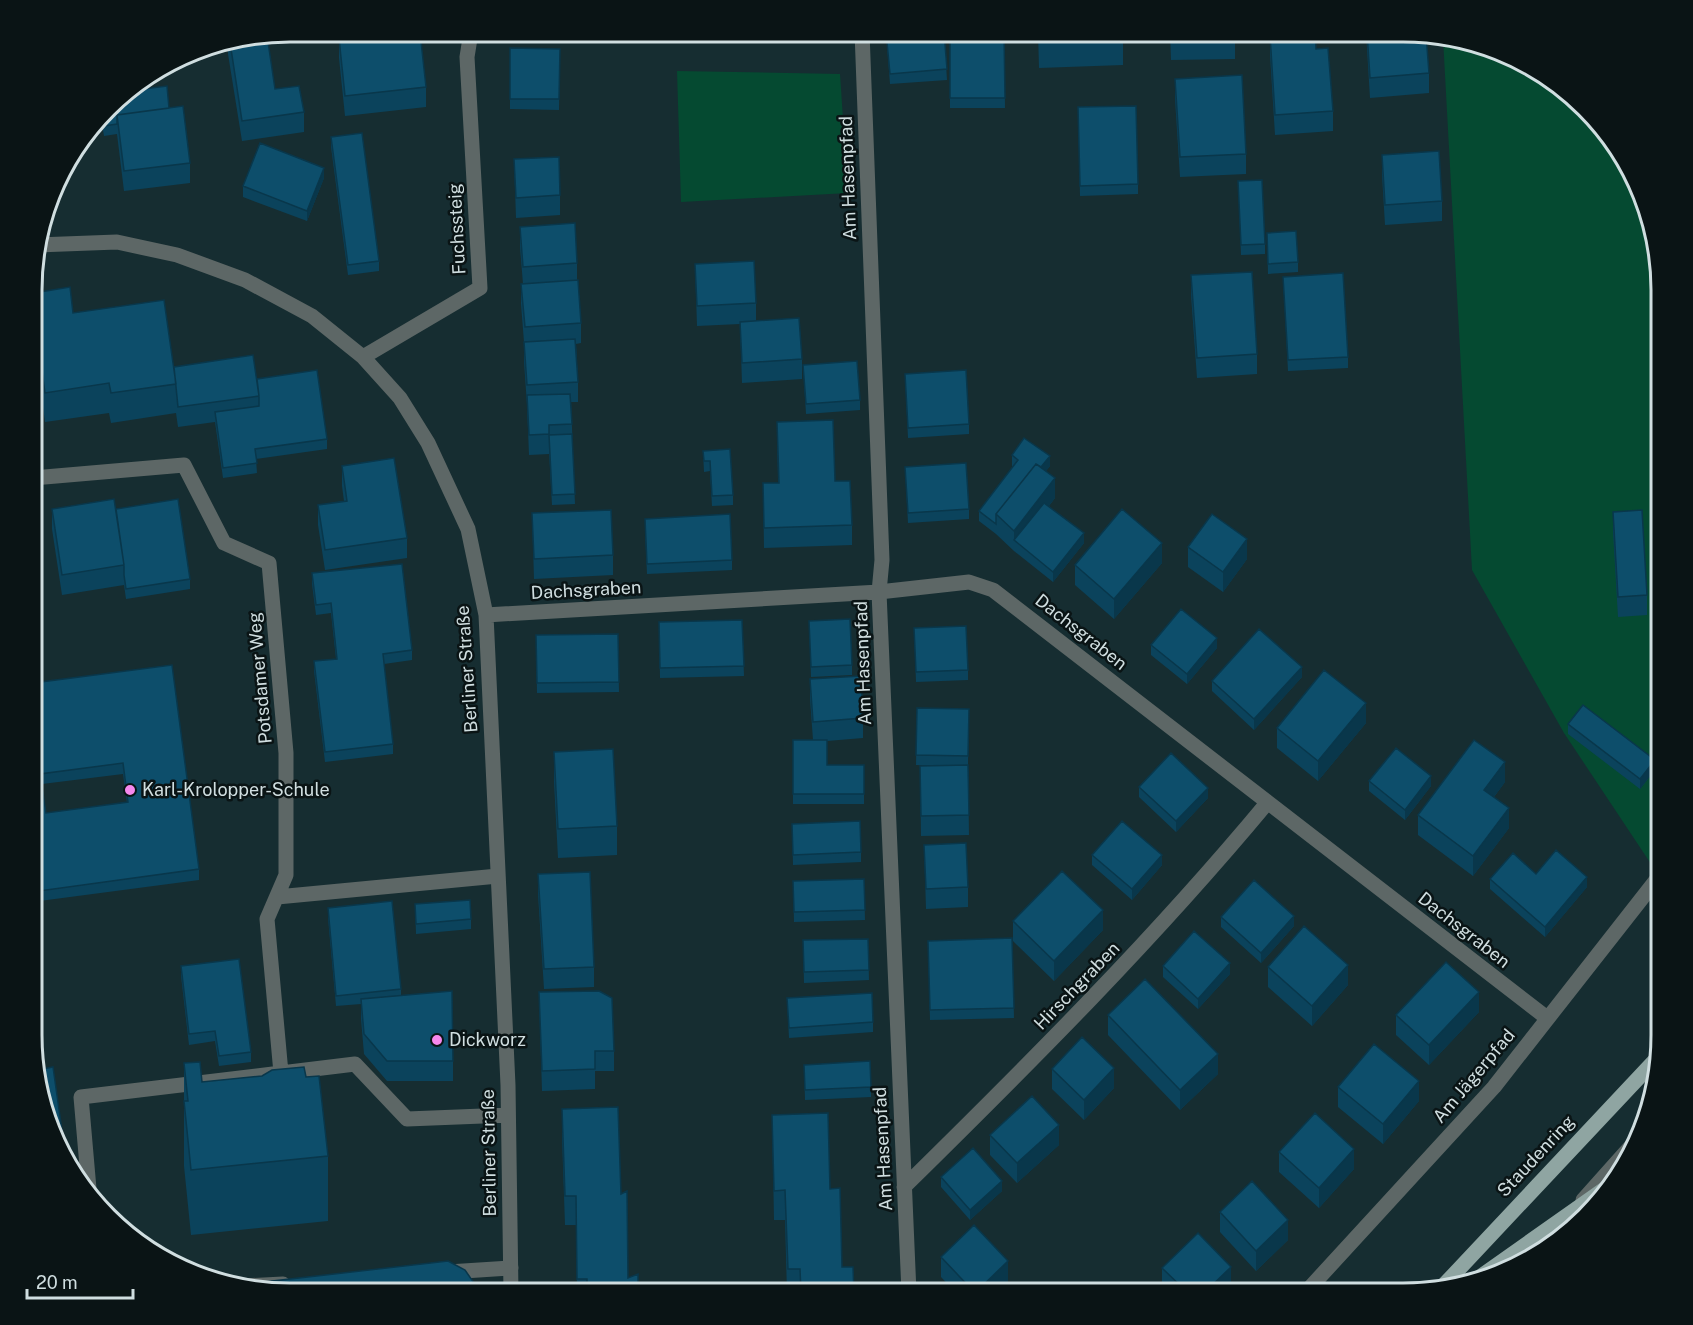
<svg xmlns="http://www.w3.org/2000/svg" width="1693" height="1325" viewBox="0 0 1693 1325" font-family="'Public Sans',sans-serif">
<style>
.green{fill:#054a31}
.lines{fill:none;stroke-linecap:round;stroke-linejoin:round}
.minor{stroke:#5d6766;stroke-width:15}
.major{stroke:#8fa5a2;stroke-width:15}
.wall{fill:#0b435c;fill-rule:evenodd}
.shaded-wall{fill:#09374b}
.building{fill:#0d4e6b;stroke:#09374b;stroke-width:1.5;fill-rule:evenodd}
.poi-dot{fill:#f688ed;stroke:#0a1415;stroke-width:2}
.labels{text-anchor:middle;stroke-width:5;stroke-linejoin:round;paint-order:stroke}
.street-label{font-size:18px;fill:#d0dee0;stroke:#0a1415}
.poi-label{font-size:18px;fill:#d0dee0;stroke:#0a1415;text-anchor:start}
.rim{fill:none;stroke:#d0dee0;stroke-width:3}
</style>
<rect width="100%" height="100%" fill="#162d31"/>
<path class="green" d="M1443 38 1502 51 1574 96 1642 191 1661 290V879L1564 733 1472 570Z
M677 71 840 74 848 193 681 202Z"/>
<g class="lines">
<path class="minor" d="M862 32 882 560 879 592 909 1293
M37 245 117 242 177 255 245 280 312 316 363 357 400 398 428 443 468 529 486 615 508 1085 511 1293
M363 357 480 288 467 57 471 32
M33 478 184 465 224 543 269 563 286 753V875L267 919 281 1073 355 1064 407 1119 508 1115
M486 615 879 592 969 582 993 590 1547 1018
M277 897 498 876
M904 1187C1030 1063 1154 939 1267 803
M89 1189 81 1097 281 1073
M1583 1200 1641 1135
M448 1272 511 1268
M244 1286 283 1284
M1305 1293 1494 1087 1661 874"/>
<path class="major" d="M1477 1279 1610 1185
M1443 1286 1660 1055"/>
</g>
<path class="wall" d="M886 32H944L947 80 890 84Z
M950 32H1004L1005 108H950Z
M1038 32H1123V65L1039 68Z
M1170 32H1235V59L1171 60Z
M1366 32H1419L1429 73V93L1370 98Z
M267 35 275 89 304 112V132L242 141 228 54V42Z
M1270 35 1316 49 1333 111V131L1275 135 1270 55Z
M339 38 426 87V107L345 116 339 58Z
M510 48 560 49 559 110 510 109Z
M1175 79 1246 154V174L1180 177 1175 99Z
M120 95 169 108 190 163V183L124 191 117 134 104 136 101 118Z
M1078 107 1138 184V194L1080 196Z
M331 137 379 261V271L348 275 331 147Z
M1382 155 1442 201V221L1385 225 1382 175Z
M514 159 560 195V215L516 218Z
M324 178 307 221 243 197V186Z
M1238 181 1265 244V254L1241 255Z
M520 227 577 263V280L581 323V343L576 344 578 382V402H571L575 504 552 505 549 450V454L529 455 527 405 524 362V342L521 304V284H523L520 247Z
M1267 233 1298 262V272L1268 274Z
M695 264 756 303V321L802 359V379L742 383 740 324 697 326Z
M1191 275 1257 354V374L1197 378 1191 295Z
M1283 277 1348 357V368L1288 371Z
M34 293 174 367 257 379 327 439V449L256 459 257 473 223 478 215 422 178 427 176 413 111 423 109 413 45 422 34 341Z
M803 365 860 400V410L806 414Z
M905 374 969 424V434L908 438Z
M777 422 835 481 852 525V545L764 548 763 483H778Z
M703 451 733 495V505L712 506 710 471 704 472Z
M1012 455 1050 466 1046 471 1055 498 1049 506 1084 543 1053 582 1014 551 996 534 979 521V511L1013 467 1012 466Z
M342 466 407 538V558L325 570 318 525V505L344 501 342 486Z
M905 467 969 509V519L908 523Z
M52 509H116L190 579V589L126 599 124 585 62 595 52 529Z
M1613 512 1647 595V615L1618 617 1613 532Z
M532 513 613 555V575L534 579Z
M645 529 732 560V570L647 574Z
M33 546 35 568V588H33Z
M1188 547 1247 559 1223 592 1188 567Z
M1162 563 1114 619 1075 585V565Z
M312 573 412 650V660L384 664 393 744V754L325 762 314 671V661L336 659 331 613 316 615 312 584Z
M742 620 744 676 660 678 659 622Z
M809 621 852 665V675L811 677Z
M914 628 968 670V680L916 682Z
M618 634 619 692 537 693 536 635Z
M1151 645 1217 648 1187 684 1151 655Z
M172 665 199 869V880L32 902 33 683ZM123 774 127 803 46 813 42 784Z
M1302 677 1254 730 1212 691V681Z
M810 679 863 718V738L827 741V765H864V804H793V740H813L810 699Z
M917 708 969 709 968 765 969 835 921 836 920 766H945L916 765Z
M1366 723 1318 781 1277 748V728Z
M1568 724 1655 770 1640 789 1568 734Z
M554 752 617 826V855L558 858 554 782Z
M1369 781 1431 786 1405 820 1369 791Z
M1505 782 1494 797 1509 828 1473 876 1418 835V815Z
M1139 787 1208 798 1176 832 1139 797Z
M792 824 861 852V862L793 865Z
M924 845 968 887V907L926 909Z
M1092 855 1162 865 1132 900 1092 865Z
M538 874 594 967V987L544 989 538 894Z
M1536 874 1587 887 1545 937 1490 889V879Z
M864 879 865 920 794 922 793 881Z
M415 904 471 919V929L416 934Z
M328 908 401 989V996L453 1061V1081H387L364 1054 361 1019V1004L336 1006 328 918Z
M1221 917 1294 926 1261 963 1221 927Z
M1013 921 1103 930 1054 981 1013 941Z
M1012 938 1014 1018 930 1020 928 941Z
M868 939 869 980 804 983 803 940Z
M181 966 251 1052V1062L219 1066 215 1041 189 1045 181 976Z
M1163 966 1230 974 1198 1009 1163 977Z
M1268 967 1348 985 1312 1026 1268 987Z
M539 992 614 1051V1071H595V1089L542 1091Z
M787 998 873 1022V1032L789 1038Z
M1479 1012 1429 1065 1396 1035V1015Z
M1108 1015 1218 1074 1180 1110 1108 1035Z
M184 1063 202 1082 306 1077 328 1156V1221L191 1235 184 1166Z
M804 1065 871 1087V1097L805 1100Z
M1052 1069 1114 1088 1084 1120 1052 1089Z
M1338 1087 1419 1101 1383 1144 1338 1107Z
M562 1109 621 1194 628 1278 638 1293H577L576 1225H565L562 1138Z
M772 1115 830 1189 842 1267 854 1293H787L785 1220H774Z
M990 1135 1059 1145 1017 1183 990 1155Z
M1279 1152 1354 1169 1319 1208 1279 1172Z
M941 1177 1002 1191 970 1220 941 1187Z
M1220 1212 1288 1240 1256 1271 1220 1232Z
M941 1257 1008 1281 995 1293H956L941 1277Z
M1162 1268 1231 1287 1225 1293H1168L1162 1288Z"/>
<path class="shaded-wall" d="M324 168V178L307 221V211Z
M1050 456V466L1005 522 1000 518Z
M1055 478V498L1019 544 1014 540V531Z
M1084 533V543L1053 582V572Z
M1247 539V559L1223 592V572Z
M1162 543V563L1114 619V599Z
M1217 638V648L1187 684V674Z
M1302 667V677L1254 730V719Z
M1366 703V723L1318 781V761Z
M1655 760V770L1640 789V779Z
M1505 762V782L1484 810V790Z
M1431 776V786L1405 820V810Z
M1208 788V798L1176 832V821Z
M1509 808V828L1473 876V856Z
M1162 855V865L1132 900V889Z
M1587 877V887L1545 937V927Z
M1103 910V930L1054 981V961Z
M1294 916V926L1261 963V953Z
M1230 963V974L1198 1009V999Z
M1348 965V985L1312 1026V1006Z
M1479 992V1012L1429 1065V1045Z
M1218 1054V1074L1180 1110V1090Z
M1114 1068V1088L1084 1120V1100Z
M1419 1081V1101L1383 1144V1124Z
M1059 1125V1145L1017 1183V1163Z
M1354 1149V1169L1319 1208V1188Z
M1002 1181V1191L970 1220V1210Z
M1288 1220V1240L1256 1271V1251Z
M1008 1261V1281L995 1293H975Z
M1231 1267V1287L1225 1293H1204Z"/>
<path class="building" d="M403 32H420L426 87 345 96 339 38Z
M886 32H944L947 69 890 74Z
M950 32H1004L1005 98H950Z
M1039 32H1123V36L1039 39Z
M1171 32H1235V39L1171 40Z
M1307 32H1315L1316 49 1328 48 1333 111 1275 115 1270 35Z
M1367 32H1419L1426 34 1429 73 1370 78Z
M267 35 275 89 299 86 304 112 242 121 230 42Z
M510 48 560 49 559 99H510Z
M1242 75 1246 154 1180 157 1175 79Z
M167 86 169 108 117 115V124L104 126 102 117 120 95 127 91Z
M183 106 190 163 124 171 117 115Z
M1136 106 1138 184 1080 186 1078 107Z
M362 133 379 261 348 265 331 137Z
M260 143 324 168 307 211 243 186Z
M1439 151 1442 201 1385 205 1382 155Z
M559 157 560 195 516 198 514 159Z
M1262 180 1265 244 1241 245 1238 181Z
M575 223 577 263 523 267 520 227Z
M1296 231 1298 262 1268 264 1267 233Z
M754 261 756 303 697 306 695 264Z
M1252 272 1257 354 1197 358 1191 275Z
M1343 273 1348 357 1288 360 1283 277Z
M578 280 581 323 525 327 521 284Z
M70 287 73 313 164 300 176 384 111 393 109 383 45 393 34 312V293Z
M799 318 802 359 742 363 740 322Z
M575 339 578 382 527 385 524 342Z
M253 355 259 396 178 407 174 367Z
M857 361 860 400 806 404 803 365Z
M317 370 327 439 255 449 257 463 223 468 215 412 259 406V396L257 379Z
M966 370 969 424 908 428 905 374Z
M570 394 572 424 549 425V434L529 435 527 395Z
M833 420 835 481H850L852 525 764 528 763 483H779L777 422Z
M572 434 575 494 552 495 549 435Z
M1024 438 1050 456 1041 467 1036 464 996 514V524L979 511 1018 460 1012 455Z
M730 449 733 495 712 496 710 461H704L703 451Z
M394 458 407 538 325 550 318 505 347 501 342 466Z
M966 463 969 509 908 513 905 467Z
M1036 464 1055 478 1014 531 996 514Z
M114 499 124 565 62 575 52 509Z
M178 499 190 579 126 589 124 575V565L116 509Z
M1044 503 1084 533 1053 572 1014 540Z
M1122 509 1162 543 1114 599 1075 565Z
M611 510 613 555 534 559 532 513Z
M1642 510 1647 595 1618 597 1613 512Z
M730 514 732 560 647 564 645 519Z
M1212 514 1247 539 1223 572 1188 547Z
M33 546 35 568H33Z
M402 564 412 650 383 654 393 744 325 752 314 661 337 659 331 603 316 605 312 573Z
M1181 609 1217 638 1187 674 1151 645Z
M850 619 852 665 811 667 809 621Z
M742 620 744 666 660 668 659 622Z
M966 626 968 670 916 672 914 628Z
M1259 629 1302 667 1254 719 1212 681Z
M618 634 619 682 537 683 536 635Z
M172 665 199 869 32 892 33 683ZM123 763 128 802 46 813 40 774Z
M1324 670 1366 703 1318 761 1277 728Z
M861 676 863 718 813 722 810 679Z
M1583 705 1655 760 1640 779 1568 724Z
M917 708 969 709 968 756 916 755Z
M793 740H827V765H864V794H793Z
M1474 740 1505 762 1484 790 1509 808 1473 856 1418 815Z
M1396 748 1431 776 1405 810 1369 781Z
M613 749 617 826 558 829 554 752Z
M1171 753 1208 788 1176 821 1139 787Z
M968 765 969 815 921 816 920 766Z
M860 821 861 852 793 855 792 824Z
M1122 821 1162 855 1132 889 1092 855Z
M966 843 968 887 926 889 924 845Z
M1556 850 1587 877 1545 927 1490 879 1513 853 1536 874Z
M1062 871 1103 910 1054 961 1013 921Z
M590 872 594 967 544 969 538 874Z
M864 879 865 910 794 912 793 881Z
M1254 880 1294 916 1261 953 1221 917Z
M470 900 471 919 416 924 415 904Z
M392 901 401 989 336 996 328 908Z
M1304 926 1348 965 1312 1006 1268 967Z
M1194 931 1230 963 1198 999 1163 966Z
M1012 938 1014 1008 930 1010 928 941Z
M868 939 869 970 804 972 803 940Z
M239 959 251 1052 219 1056 215 1031 189 1034 181 966Z
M1446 962 1479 992 1429 1045 1396 1015Z
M1145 979 1218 1054 1180 1090 1108 1015Z
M452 991 453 1061H387L364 1034 361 999Z
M599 991 612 998 614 1051H595V1069L542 1071 539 992Z
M872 993 873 1022 789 1028 787 998Z
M1082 1037 1114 1068 1084 1100 1052 1069Z
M1374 1044 1419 1081 1383 1124 1338 1087Z
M870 1061 871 1087 805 1090 804 1065Z
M200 1062 202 1082 262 1076 272 1070 304 1067 306 1077 319 1076 328 1156 191 1170 184 1101H188L184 1063Z
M53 1067 66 1159 58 1149 37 1070Z
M1032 1096 1059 1125 1017 1163 990 1135Z
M618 1107 621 1194 627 1191 628 1278 638 1274V1293H587V1279H577L576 1196H565L562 1109Z
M828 1113 830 1189 840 1188 842 1267H853L854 1293H801L800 1269H788L785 1190 774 1191 772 1115Z
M1315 1113 1354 1149 1319 1188 1279 1152Z
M973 1148 1002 1181 970 1210 941 1177Z
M1252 1181 1288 1220 1256 1251 1220 1212Z
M974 1225 1008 1261 975 1293 941 1257Z
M1198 1233 1231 1267 1204 1293H1188L1162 1268Z
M448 1261 465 1270 474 1283 476 1293H274L265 1291 264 1282Z
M1139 1287 1145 1293H1132Z"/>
<g class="poi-dot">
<circle cx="130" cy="790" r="6"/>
<circle cx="437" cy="1040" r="6"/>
</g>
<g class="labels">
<g class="street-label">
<text transform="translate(848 178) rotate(-92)" y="6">Am Hasenpfad</text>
<text transform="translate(457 229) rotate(-93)" y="6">Fuchssteig</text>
<text transform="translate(586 590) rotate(-3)" y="6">Dachsgraben</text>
<text transform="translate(1081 632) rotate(38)" y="6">Dachsgraben</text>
<text transform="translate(863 663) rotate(-92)" y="6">Am Hasenpfad</text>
<text transform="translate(467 669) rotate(-94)" y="6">Berliner Straße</text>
<text transform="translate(260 678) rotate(-95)" y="6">Potsdamer Weg</text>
<text transform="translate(1464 930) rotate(38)" y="6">Dachsgraben</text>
<text transform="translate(1077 986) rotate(-46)" y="6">Hirschgraben</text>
<text transform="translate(1474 1076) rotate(-50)" y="6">Am Jägerpfad</text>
<text transform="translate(883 1149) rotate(-93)" y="6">Am Hasenpfad</text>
<text transform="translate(489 1153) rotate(-91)" y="6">Berliner Straße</text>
<text transform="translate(1536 1156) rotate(-47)" y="6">Staudenring</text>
</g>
<g class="poi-label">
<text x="142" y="796">Karl-Krolopper-Schule</text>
<text x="449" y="1046">Dickworz</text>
</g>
</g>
<path d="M0 0H1693V1325H0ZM290 42H1403A248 248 0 0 1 1651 290V1035A248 248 0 0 1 1403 1283H290A248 248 0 0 1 42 1035V290A248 248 0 0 1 290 42Z" fill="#0a1415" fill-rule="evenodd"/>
<path class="rim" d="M290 42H1403A248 248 0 0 1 1651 290V1035A248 248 0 0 1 1403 1283H290A248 248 0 0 1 42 1035V290A248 248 0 0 1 290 42Z"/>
<path d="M27 1289v9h106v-9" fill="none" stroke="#d0dee0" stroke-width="3"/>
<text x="36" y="1289" font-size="18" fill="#d0dee0" stroke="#0a1415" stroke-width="4.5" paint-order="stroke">20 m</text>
</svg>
